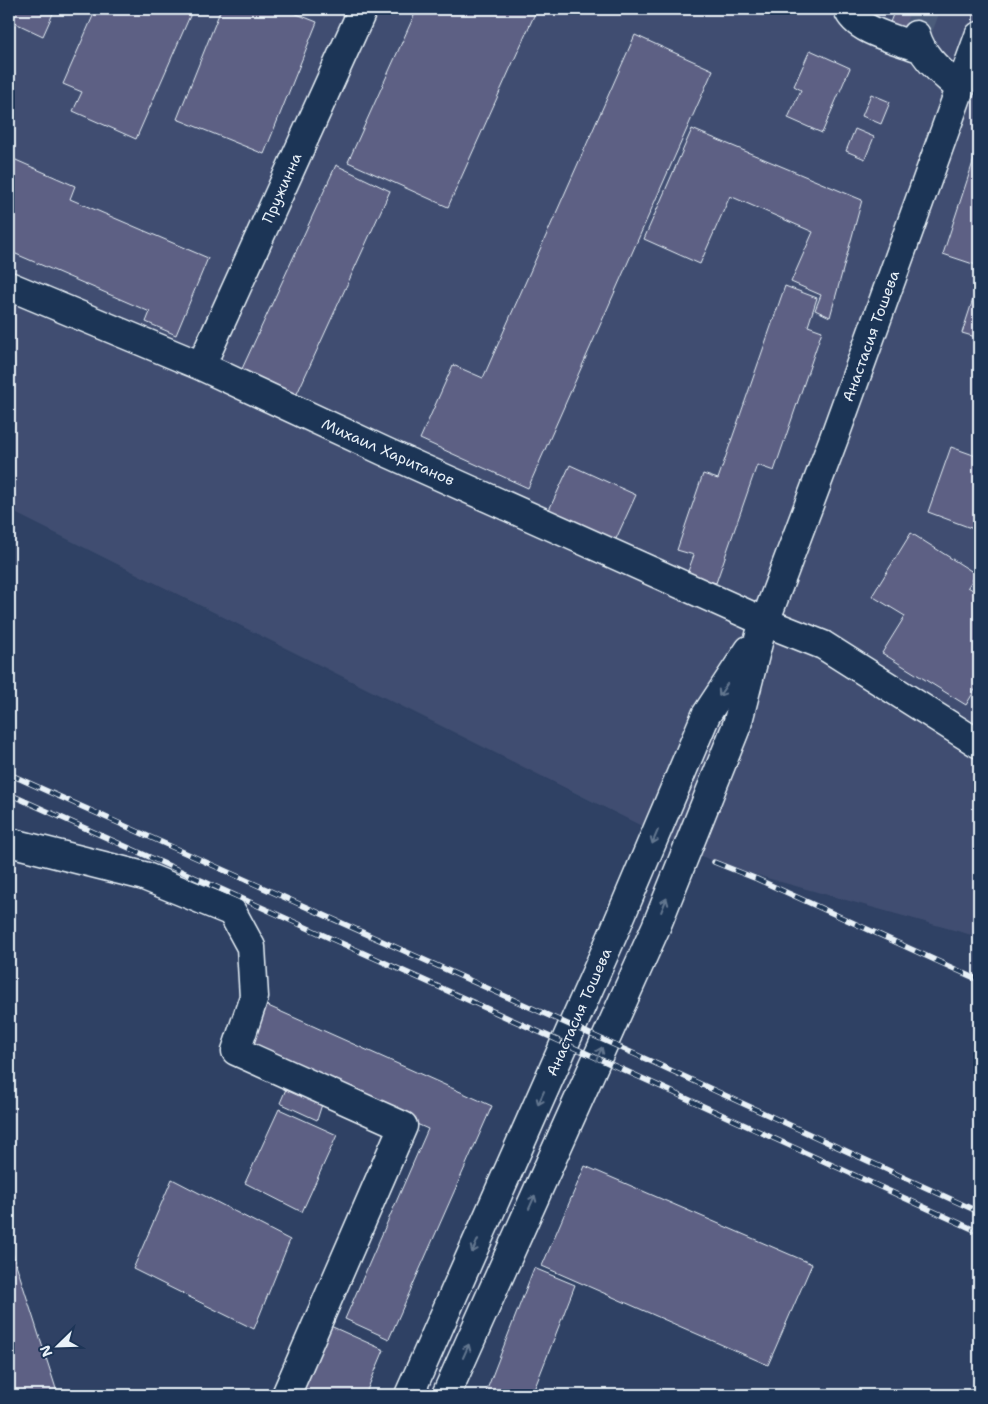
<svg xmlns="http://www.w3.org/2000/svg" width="988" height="1404" viewBox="0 0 988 1404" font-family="'Shantell Sans',sans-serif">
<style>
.built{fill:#404e71}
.building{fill:#5d6184;stroke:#e8f1f8}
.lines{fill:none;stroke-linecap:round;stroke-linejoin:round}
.minor-tunnel{stroke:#4b5b7a;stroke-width:28;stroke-dasharray:28 14;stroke-linecap:butt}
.minor-casing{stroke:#e8f1f8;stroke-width:31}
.major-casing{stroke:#e8f1f8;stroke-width:31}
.minor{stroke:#1d3557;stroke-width:28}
.major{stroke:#1d3557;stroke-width:28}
.rail-casing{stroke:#e8f1f8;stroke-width:5.5}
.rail{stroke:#1d3557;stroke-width:4;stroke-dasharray:11;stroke-linecap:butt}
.oneway{stroke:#64778f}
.labels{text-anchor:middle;stroke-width:4;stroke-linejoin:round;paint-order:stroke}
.street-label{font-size:15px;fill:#e8f1f8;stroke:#1d3557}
</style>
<rect width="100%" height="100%" fill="#2f4164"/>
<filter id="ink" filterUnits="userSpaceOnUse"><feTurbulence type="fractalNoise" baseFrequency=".02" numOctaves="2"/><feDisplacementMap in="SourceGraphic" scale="10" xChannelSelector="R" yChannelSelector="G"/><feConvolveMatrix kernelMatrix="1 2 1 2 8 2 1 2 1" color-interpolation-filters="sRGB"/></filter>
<g filter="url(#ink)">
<path class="built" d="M9 9H979V937L731 868 714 862 9 510Z"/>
<path class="building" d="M9 9H55L43 36 11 21 9 27Z
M96 9H193L136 139 73 111 82 92 63 84Z
M221 9H284L317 22 264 154 177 119Z
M417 9H537L448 207 348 162Z
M895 9H936L926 38 889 25Z
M635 35 713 70 528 488 420 439 453 365 483 378Z
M810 50 850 68 822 133 788 118 801 90 794 86Z
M871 94 890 102 881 124 862 116Z
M692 129 862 200 830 317 815 310 821 295 791 282 813 232 730 196 700 264 644 239Z
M855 129 874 137 865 159 846 151Z
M979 144V266L943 254Z
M9 157 75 186 70 199 208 258 176 335 146 322 150 312 9 251Z
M336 165 390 191 296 396 241 371Z
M979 281V338L962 333Z
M785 286 817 298 808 326 822 331 774 471 757 465 716 583 687 574 694 555 677 550 703 474 718 479Z
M951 447 979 457V531L928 512Z
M570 465 636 495 615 541 549 510Z
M911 533 976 574 968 587 979 594V683L966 705 882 653 905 616 872 596Z
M266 1005 492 1106 389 1339 345 1319 428 1129 247 1049Z
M289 1082 324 1098 317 1120 280 1103Z
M279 1109 337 1135 302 1212 245 1183Z
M585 1166 812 1264 768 1365 542 1266Z
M172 1179 290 1240 254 1329 133 1269Z
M9 1242 58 1395H9Z
M534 1268 575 1285 532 1395H495L486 1392Z
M326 1324 384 1350 365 1395H295Z"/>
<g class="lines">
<path class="minor-tunnel" d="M916 35 926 9"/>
<g class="minor-casing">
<path id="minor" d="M848 9C855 31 899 40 920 48
M916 35C923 59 942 72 960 89
M9 286 201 366 388 453 765 622 823 645 979 744
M201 366 363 9
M9 842 144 876 232 912 251 947 254 997 236 1051 403 1126 286 1395"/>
</g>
<g class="major-casing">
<path id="major" d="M409 1395 614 932 706 715 749 650
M446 1395 656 927 737 725 760 635 834 438 979 36"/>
</g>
<use href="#minor" class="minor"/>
<use href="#major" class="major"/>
<g class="rail-casing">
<path id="rail" d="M9 774 657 1064 979 1212
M9 794 646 1080 979 1232
M714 862 757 879 979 980"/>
</g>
<use href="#rail" class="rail"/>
</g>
<defs><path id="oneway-shaft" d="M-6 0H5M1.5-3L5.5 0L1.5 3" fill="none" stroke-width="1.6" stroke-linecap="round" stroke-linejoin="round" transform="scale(1.25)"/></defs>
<g class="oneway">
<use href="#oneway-shaft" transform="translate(723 690) rotate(124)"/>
<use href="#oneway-shaft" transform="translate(655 837) rotate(113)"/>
<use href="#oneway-shaft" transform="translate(664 905) rotate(-68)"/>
<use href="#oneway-shaft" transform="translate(599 1054) rotate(-66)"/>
<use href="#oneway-shaft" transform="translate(541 1098) rotate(114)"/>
<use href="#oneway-shaft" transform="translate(532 1202) rotate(-66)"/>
<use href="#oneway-shaft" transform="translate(475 1246) rotate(114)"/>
<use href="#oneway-shaft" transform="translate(466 1351) rotate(-66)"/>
</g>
</g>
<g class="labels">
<g class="street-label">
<text transform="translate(282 188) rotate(-66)" y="5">Пружинна</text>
<text transform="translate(871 336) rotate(-70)" y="5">Анастасия Тошева</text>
<text transform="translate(388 452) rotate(24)" y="5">Михаил Хаританов</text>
<text transform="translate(579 1012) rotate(-66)" y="5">Анастасия Тошева</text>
</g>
</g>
<rect width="988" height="1404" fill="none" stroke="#1d3557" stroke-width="30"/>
<rect x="15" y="15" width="958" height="1374" fill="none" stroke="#e8f1f8" stroke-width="2" filter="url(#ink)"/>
<g transform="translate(58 1346) rotate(247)" stroke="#1d3557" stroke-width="4" paint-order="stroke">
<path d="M0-4L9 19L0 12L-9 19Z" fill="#e8f1f8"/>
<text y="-8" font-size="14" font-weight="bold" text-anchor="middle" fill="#e8f1f8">N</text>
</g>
</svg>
